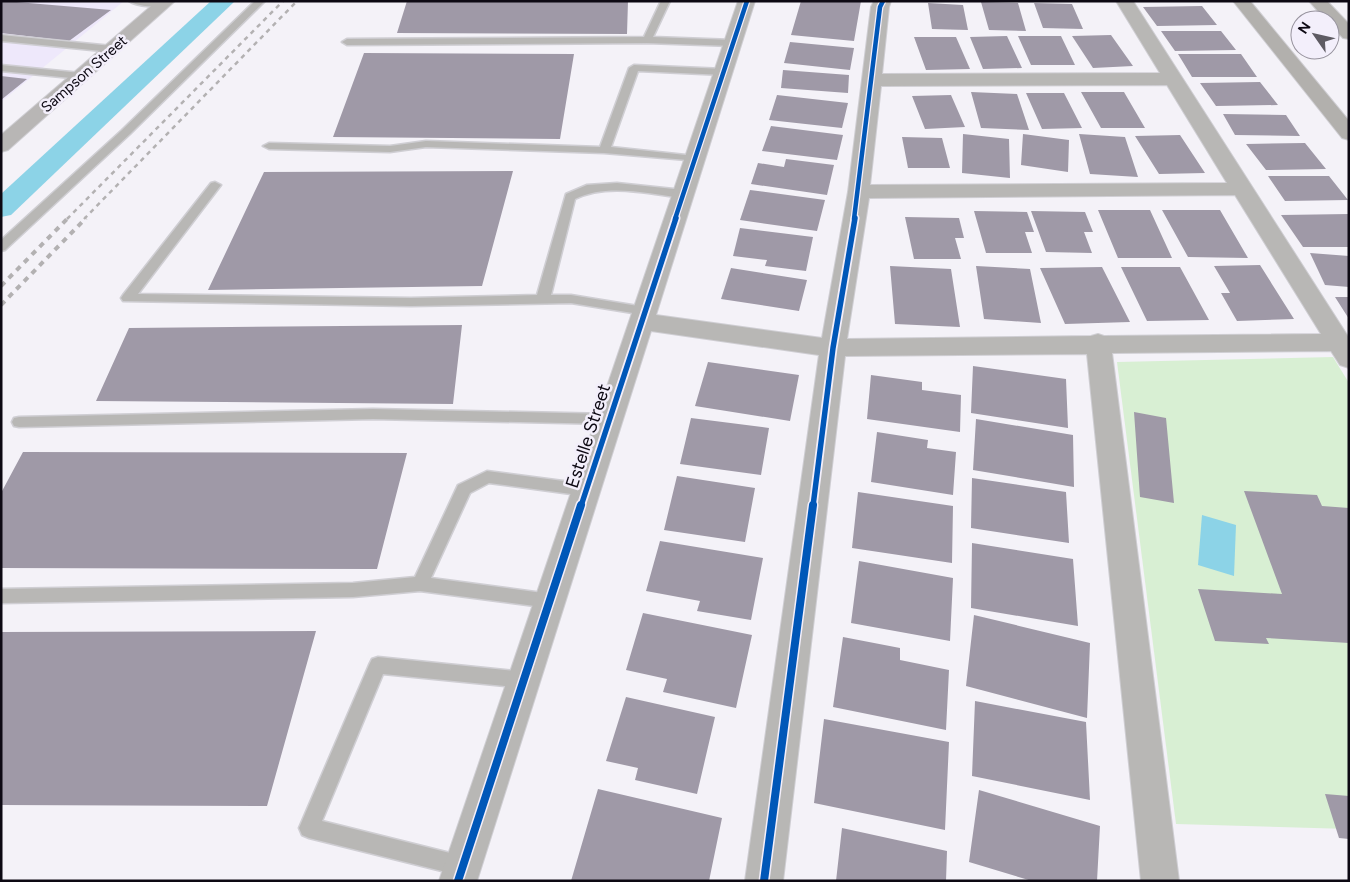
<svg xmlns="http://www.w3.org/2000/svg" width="1350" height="882" viewBox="0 0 1350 882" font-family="Figtree,sans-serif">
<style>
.built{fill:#eee8fb}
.green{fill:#d8efd3}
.water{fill:#8cd3e7}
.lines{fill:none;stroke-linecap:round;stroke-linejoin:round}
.canal{fill:#8cd3e7;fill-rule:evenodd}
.building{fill:#9f99a7}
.lane-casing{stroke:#cfced3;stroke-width:3}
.street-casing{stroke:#cfced3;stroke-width:2}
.secondary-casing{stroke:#cfced3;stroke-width:2}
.primary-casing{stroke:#cfced3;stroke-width:2}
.lane{fill:#b8b7b5;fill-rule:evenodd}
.street{fill:#b8b7b5;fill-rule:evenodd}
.secondary{fill:#b8b6b5;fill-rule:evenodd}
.primary{fill:#b2b0ad;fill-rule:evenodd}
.rail-far1{stroke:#b3b1b2;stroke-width:2.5;stroke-dasharray:4.5 4.5;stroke-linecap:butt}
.rail{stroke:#b3b1b2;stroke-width:4;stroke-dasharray:5.5 5.5;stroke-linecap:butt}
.cycleway-far2-casing{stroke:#f3effb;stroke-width:7}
.cycleway-far1-casing{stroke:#f3effb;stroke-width:9}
.cycleway-casing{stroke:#f3effb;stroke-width:11}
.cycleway-far2{stroke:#0057b8;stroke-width:4.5}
.cycleway-far1{stroke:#0057b8;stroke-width:5.5}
.cycleway{stroke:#0057b8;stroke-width:8}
.labels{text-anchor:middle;stroke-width:5;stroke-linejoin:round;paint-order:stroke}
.far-street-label{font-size:15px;fill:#0d0913;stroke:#f3effb}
.street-label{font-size:18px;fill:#0d0913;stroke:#f3effb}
</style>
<rect width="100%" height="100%" fill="#f4f2f8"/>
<path class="built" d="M1 1H124L1 102Z"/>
<path class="green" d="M1333 357 1349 383V829L1176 824 1117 362Z"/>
<path class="water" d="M1202 515 1236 525 1234 576 1198 565Z"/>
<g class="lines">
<path class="canal" d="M211 1H235L11 215 1 217V194Z"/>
</g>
<path class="building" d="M1 1H5L111 10 69 41 1 33Z
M407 1H628L627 34 397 33Z
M801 1H861L854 41 791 35Z
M981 2 1018 3 1026 31 989 30Z
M928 3 963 5 968 30 932 29Z
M1034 3 1072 4 1083 29 1043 28Z
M1202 6 1217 25 1157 26 1143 7Z
M1161 31H1221L1236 50 1175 51Z
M1111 35 1133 66 1093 68 1072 36Z
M1007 36 1022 68 983 69 970 37Z
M1018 36H1061L1075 65H1031Z
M914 37H956L970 69 926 70Z
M790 42 854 48 850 70 784 63Z
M364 53 574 54 560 139 333 137Z
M1178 54H1241L1257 77H1192Z
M783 70 849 75 848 93 781 88Z
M1 76 27 79 1 100Z
M1260 82 1278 105 1216 106 1200 83Z
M971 92 1017 94 1029 130 981 128Z
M1081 92H1124L1145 128H1101Z
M1026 93H1064L1082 128 1042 129Z
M777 95 848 103 842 128 769 120Z
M951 95 965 127 925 129 912 96Z
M1223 114 1286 115 1300 136 1235 135Z
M771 126 843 135 837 160 762 151Z
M963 134 1009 139 1010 178 962 173Z
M1023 134 1069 140 1068 172 1021 165Z
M1079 134 1125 137 1138 177 1090 174Z
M1180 135 1205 173 1159 174 1135 136Z
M902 137 942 138 950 168H908Z
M1305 143 1326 169 1266 170 1246 144Z
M786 159 834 165 827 195 751 184 758 163 784 167Z
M513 171 482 286 208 290 264 172Z
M1268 176H1329L1348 200 1285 201Z
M750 190 825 200 817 231 740 220Z
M1098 210H1150L1172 258H1118Z
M1162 210H1220L1248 258 1188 257Z
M974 211 1027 212 1034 232H1025L1032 253H986Z
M1031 211 1085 212 1093 232H1084L1092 253 1046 252Z
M1349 214V247H1303L1281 215Z
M905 217 959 218 964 238H955L961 259H914Z
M740 228 813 237 806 271 765 266 767 260 733 256Z
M1310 253 1349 256V287L1325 285Z
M1260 265 1294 319 1237 321 1221 293H1230L1214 266Z
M890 266 951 269 960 327 895 324Z
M976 266 1030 269 1041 323 984 319Z
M1102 267 1130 322 1065 324 1040 268Z
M1121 267H1180L1209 320 1147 321Z
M731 268 807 280 799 311 721 299Z
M1335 297H1349V319Z
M462 325 453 404 96 401 129 328Z
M708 362 799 375 790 421 695 406Z
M973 366 1066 379 1068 428 971 413Z
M871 375 922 382V390L961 395 960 432 867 419Z
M1134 412 1166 418 1174 503 1140 497Z
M691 418 769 428 761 475 680 464Z
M976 419 1073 435 1074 487 973 470Z
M877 432 928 440 927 448 956 452 953 495 871 482Z
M23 452 407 453 377 569 1 568V493Z
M677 476 755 488 745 542 664 530Z
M972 478 1066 492 1069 543 971 528Z
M1244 491 1317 495 1322 506 1349 508V643L1266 638 1269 644 1215 641 1198 589 1282 594Z
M858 492 953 506 952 563 852 548Z
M660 541 763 558 751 620 697 611 700 601 646 591Z
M972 543 1073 559 1078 626 971 608Z
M859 561 953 578 950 641 851 623Z
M643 613 752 635 736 708 663 692 667 679 626 670Z
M974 615 1090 643 1087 718 966 686Z
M316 631 267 806 1 805V632Z
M843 637 900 648V660L949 670 946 730 833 707Z
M626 697 715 717 697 794 635 780 638 768 606 761Z
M975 701 1086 722 1090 800 972 776Z
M824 719 949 742 945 830 814 803Z
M598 789 722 818 709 881H571Z
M979 790 1100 826 1097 881H1032L969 862Z
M1325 794 1349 796V839L1339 838Z
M842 828 947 851 946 881H836Z"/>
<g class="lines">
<g class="lane-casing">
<path id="lane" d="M129 1H163L168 4C161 9 136 6 129 1Z
M255 1H265L130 134 5 250 1 251V240L122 130Z
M661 1H670L653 37 733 40 738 43 733 46 647 43 347 45 342 42 347 39 644 37Z
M1 35 112 46 117 49 112 52 1 41Z
M1 65 81 73 86 76 81 79 1 71Z
M634 65 724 69 729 72 724 75 638 71 611 147 695 156 699 157 701 159 699 161 604 153 426 147 390 152 269 149 263 146 269 143 390 146 426 141 600 147 629 68Z
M215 182 221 185 138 294 411 298 537 295 566 194 587 185 617 183 683 190 689 194 683 198C648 194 608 183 575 199L551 295H571L650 308 652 311 650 314 645 315 571 303 411 306 123 301 121 298 123 295 211 183Z
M373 409 610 414 615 415 617 419 615 423 610 424 373 419 19 427 14 426 12 422 14 418 19 417Z
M487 471 586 484 592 486 594 490 592 494 586 496 489 483 470 493 431 578 550 594 556 596 559 601 556 606 550 608 420 591 353 597 1 603V589L353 583 415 577 458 485Z
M378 657 524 672 530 674 533 680 530 686 524 688 383 674 322 821 462 856 469 859 472 866 469 873 462 876 309 838 302 835 299 828 369 665 372 659Z"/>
</g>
<g class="street-casing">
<path id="street" d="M738 1H755L656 315 822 338 848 192 871 7 874 1H891L889 7 882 74 1160 73 1116 1H1133L1349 338V368L1340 365 1331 351 1112 353 1179 881H1141L1087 354 845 356 783 881H745L819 355 651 331 477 881H439ZM1167 85 1227 183 870 185 881 86ZM1235 195 1321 334 1104 336 1098 334 1091 336 847 339 869 198Z"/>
</g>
<g class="secondary-casing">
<path id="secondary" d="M157 1H175L8 150 1 152V135Z"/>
</g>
<g class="primary-casing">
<path id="primary" d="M1233 1H1250L1349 121V140L1342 138Z
M1309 1H1327L1349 24V39L1343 38 1330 24V20H1326Z"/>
</g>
<use href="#lane" class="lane"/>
<use href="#street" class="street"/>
<use href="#secondary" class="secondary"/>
<use href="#primary" class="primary"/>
<path class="rail-far1" d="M67 219 283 1
M84 219 297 1"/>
<path class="rail" d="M1 286 68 218
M1 305 86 218"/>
<g class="cycleway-far2-casing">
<path id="cycleway-far2" d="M675 219 747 1
M854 219 880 7 883 1"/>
</g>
<g class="cycleway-far1-casing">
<path id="cycleway-far1" d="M581 506 676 218
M813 506 833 348 855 218"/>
</g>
<g class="cycleway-casing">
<path id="cycleway" d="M458 881 581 505
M764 881 813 505"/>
</g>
<use href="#cycleway-far2" class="cycleway-far2"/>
<use href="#cycleway-far1" class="cycleway-far1"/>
<use href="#cycleway" class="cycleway"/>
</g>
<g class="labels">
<g class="far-street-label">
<text transform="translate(84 74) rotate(-41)" y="5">Sampson Street</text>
</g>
<g class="street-label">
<text transform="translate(588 436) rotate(-72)" y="6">Estelle Street</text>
</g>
</g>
<rect width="1350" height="882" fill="none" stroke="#0d0913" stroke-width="5"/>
<g transform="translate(1315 35) rotate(304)"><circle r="24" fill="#f3effb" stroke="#97939e"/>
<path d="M0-4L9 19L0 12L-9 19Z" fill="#5e5b63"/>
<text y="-8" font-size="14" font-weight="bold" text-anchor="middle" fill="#0d0913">N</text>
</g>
</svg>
